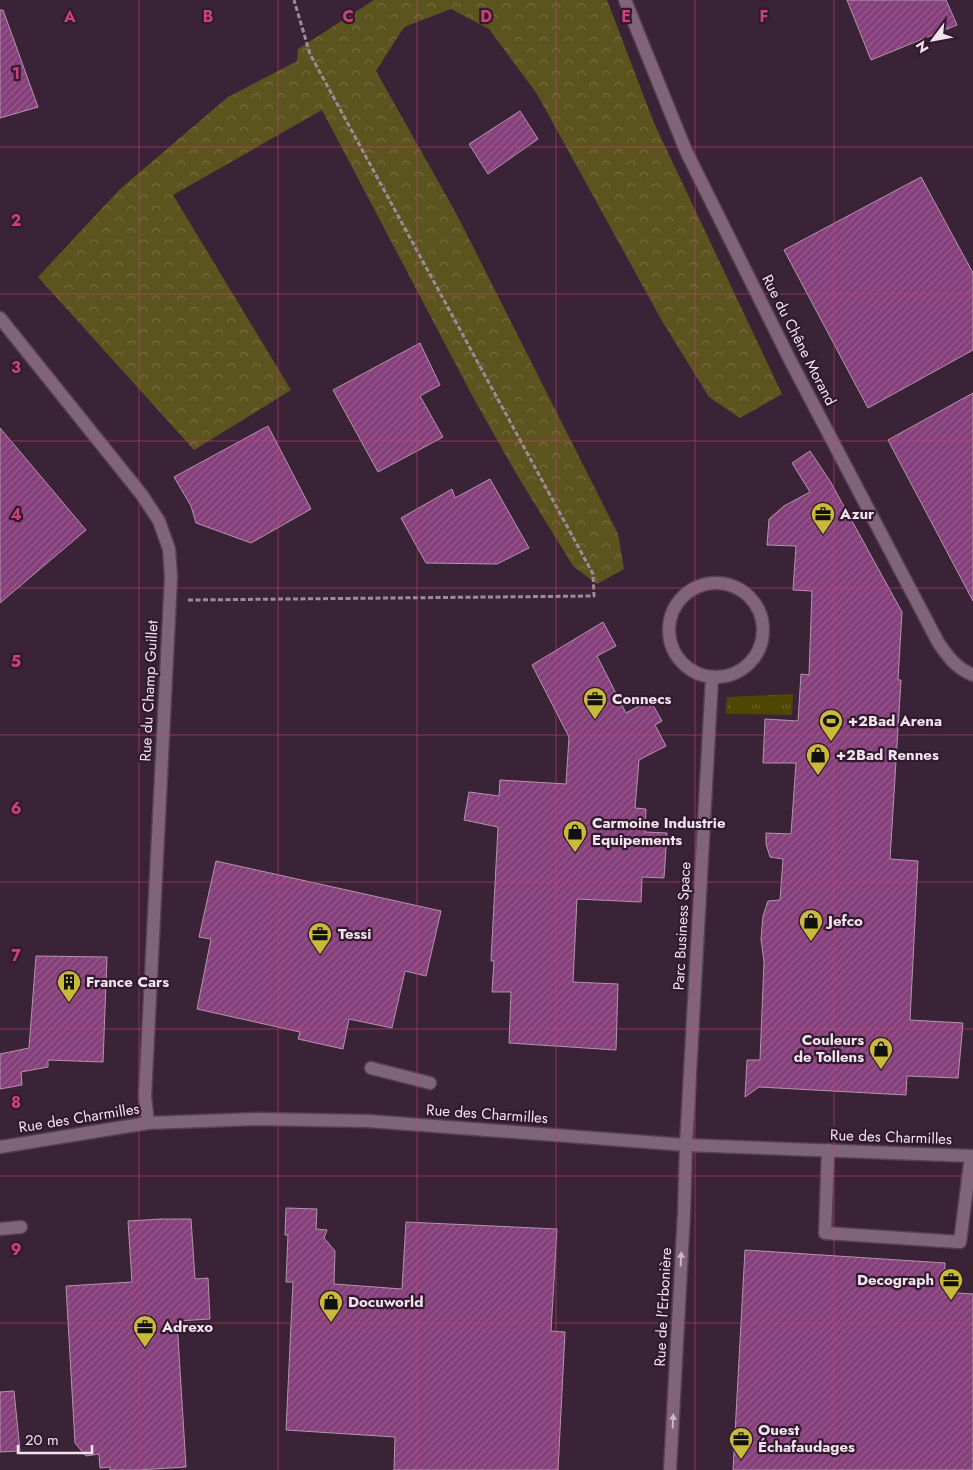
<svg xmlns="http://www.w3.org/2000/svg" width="973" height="1470" viewBox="0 0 973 1470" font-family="Jost,sans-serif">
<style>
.grass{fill:url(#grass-tufts)}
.forest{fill:url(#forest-crowns)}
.building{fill:url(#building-hatch);stroke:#b395ac}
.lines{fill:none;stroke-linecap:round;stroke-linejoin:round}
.service-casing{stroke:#544050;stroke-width:15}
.minor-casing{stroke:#544050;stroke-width:15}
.tertiary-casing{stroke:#544050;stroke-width:15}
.path{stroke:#9e8a9a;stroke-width:3;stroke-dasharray:5 2.5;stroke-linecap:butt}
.service{stroke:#80647a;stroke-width:12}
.minor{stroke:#80647a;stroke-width:12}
.tertiary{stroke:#80647a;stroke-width:12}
.oneway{fill:#cbb7c6}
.grid{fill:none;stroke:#cc4179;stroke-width:1;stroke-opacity:0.55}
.labels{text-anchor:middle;stroke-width:4.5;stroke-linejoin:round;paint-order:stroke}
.street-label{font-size:15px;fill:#f3e3ef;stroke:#311a2d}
.poi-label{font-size:15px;font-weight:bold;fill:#f3e3ef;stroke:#311a2d;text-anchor:start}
.grid-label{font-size:16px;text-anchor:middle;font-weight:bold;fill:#cc4179;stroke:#311a2d;stroke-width:4.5;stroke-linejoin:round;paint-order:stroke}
</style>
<defs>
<pattern id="grass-tufts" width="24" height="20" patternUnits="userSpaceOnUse" patternTransform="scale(1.25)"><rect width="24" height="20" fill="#4f4701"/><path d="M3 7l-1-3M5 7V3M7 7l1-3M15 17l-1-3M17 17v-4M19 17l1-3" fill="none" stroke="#696126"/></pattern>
<pattern id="forest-crowns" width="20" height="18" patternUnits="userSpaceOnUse" patternTransform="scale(1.25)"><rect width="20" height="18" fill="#5b541e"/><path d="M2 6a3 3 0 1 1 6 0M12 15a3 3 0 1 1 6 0" fill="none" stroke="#736c3f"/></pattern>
<pattern id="building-hatch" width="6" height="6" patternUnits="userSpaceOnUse" patternTransform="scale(1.25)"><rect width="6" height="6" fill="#853f7a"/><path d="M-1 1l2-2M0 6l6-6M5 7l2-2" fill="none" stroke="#975b8d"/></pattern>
</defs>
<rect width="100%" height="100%" fill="#3b2337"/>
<path class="grass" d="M793 694 792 715 726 714 727 697Z"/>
<path class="forest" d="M374 0H607L654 123 782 394 740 418 709 397 662 321 537 94 489 29 451 9 404 27 376 71 457 215 618 534 624 569 597 584 573 566 517 475 474 399 322 110 173 195 291 390 194 450 38 277 120 189 228 97 297 61 298 49Z"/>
<path class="building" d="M847 0H946L957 25 871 60Z
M0 10H3L38 107 0 118Z
M520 111 538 139 488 174 469 144Z
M921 177 973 273V350L868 408 784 250Z
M420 343 440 385 420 396 443 437 378 472 333 390Z
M973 393V601L888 440Z
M268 426 311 509 251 543 196 523 191 506 174 477Z
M0 428 86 530 0 603Z
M810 451 830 481 902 612 898 680H901L890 859 918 861 910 1020 963 1023 958 1078 907 1076 906 1095 759 1087 745 1097 747 1060H760L764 962 761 939 763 916 768 901 780 900 783 859 770 857 766 844V833L791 834 796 763H763L765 719 798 721 801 674 809 675 812 591 793 590 796 546 767 545 769 519 784 506 810 492 792 463Z
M490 479 529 548 497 564 426 563 401 518 452 489 455 498Z
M603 622 616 646 597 656 626 713 650 700 662 721 655 725 666 746 639 760 635 808 646 809 645 832 667 833 664 878 642 877 641 902 577 899 573 982 618 984 616 1050 509 1043 511 992H492L494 961H491L498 827 464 820 469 792 499 796 500 780 566 784 569 737 532 665Z
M216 861 441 911 426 976 405 971 392 1028 349 1019 343 1049 298 1039 300 1032 197 1009 211 939 199 937Z
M36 956 107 957 103 1062 48 1060V1067L21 1072 22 1085 0 1089V1054L29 1048Z
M286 1208 317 1209 316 1229 327 1230 324 1238 335 1251 334 1284 402 1289 406 1222 557 1229 551 1331 565 1332 558 1470H394L395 1437 286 1430 293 1282H286L288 1235H285Z
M161 1219H191L195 1279 208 1278 210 1319 177 1321 186 1467 138 1470H110V1467L100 1468 99 1454 86 1456 75 1443 66 1286 132 1282 128 1221Z
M745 1250 945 1263 944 1292 973 1294V1470H733Z
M14 1391 20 1451 0 1452V1392Z"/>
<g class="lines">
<g class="service-casing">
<path id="service" d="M669 630a47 47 0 1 1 94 0a47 47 0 1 1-94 0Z
M371 1068 430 1083
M686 1145 712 678
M828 1150 825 1233 960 1242 971 1156
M0 1229 21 1227"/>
</g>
<g class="minor-casing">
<path id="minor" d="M625 0 686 151 791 362 938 642C948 657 956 668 973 675
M0 318 142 495 159 521 169 549 171 577 145 1096 148 1123
M670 1470 684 1213 686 1145"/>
</g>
<g class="tertiary-casing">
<path id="tertiary" d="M0 1147 148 1123 258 1119 368 1121 686 1145 973 1156"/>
</g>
<path class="path" d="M188 600 594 596 593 574 310 54 294 0"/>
<use href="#service" class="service"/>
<use href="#minor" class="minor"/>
<use href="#tertiary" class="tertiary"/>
</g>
<defs><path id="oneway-solid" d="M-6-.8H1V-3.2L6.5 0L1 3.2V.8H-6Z" transform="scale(1.25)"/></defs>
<g class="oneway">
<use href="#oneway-solid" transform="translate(681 1259) rotate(-87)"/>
<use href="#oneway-solid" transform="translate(673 1421) rotate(-87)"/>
</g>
<path class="grid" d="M139 0V1470M278 0V1470M417 0V1470M556 0V1470M695 0V1470M834 0V1470M0 147H973M0 294H973M0 441H973M0 588H973M0 735H973M0 882H973M0 1029H973M0 1176H973M0 1323H973"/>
<defs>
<g id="office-pin" transform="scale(1.25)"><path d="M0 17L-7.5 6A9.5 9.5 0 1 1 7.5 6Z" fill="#caba39" stroke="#311a2d"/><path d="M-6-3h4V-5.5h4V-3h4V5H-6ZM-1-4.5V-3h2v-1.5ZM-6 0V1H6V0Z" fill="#111"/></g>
<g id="stadium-pin" transform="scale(1.25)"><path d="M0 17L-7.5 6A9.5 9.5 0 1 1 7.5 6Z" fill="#caba39" stroke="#311a2d"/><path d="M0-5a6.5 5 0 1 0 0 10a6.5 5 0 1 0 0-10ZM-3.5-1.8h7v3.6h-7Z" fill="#111"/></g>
<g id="shop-pin" transform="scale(1.25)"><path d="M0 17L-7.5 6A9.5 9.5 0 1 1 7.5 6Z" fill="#caba39" stroke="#311a2d"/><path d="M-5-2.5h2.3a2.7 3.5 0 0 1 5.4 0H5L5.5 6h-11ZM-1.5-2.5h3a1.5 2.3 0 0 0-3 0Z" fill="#111"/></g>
<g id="building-pin" transform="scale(1.25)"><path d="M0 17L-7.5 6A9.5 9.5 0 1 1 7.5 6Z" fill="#caba39" stroke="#311a2d"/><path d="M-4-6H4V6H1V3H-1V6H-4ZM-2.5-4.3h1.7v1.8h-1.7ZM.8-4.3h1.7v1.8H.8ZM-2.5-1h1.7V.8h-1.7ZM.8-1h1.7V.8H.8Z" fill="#111"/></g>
</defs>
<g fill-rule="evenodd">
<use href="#office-pin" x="823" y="514"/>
<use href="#office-pin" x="595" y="699"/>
<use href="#stadium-pin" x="831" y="721"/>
<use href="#shop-pin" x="818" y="755"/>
<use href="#shop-pin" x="575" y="832"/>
<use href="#shop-pin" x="811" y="921"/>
<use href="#office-pin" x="320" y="934"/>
<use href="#building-pin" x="69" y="982"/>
<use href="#shop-pin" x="881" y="1049"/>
<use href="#office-pin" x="951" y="1280"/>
<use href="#shop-pin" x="331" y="1302"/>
<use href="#office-pin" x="145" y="1327"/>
<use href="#office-pin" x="741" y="1439"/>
</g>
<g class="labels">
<g class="street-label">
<text transform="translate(799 340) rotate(63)" y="5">Rue du Chêne Morand</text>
<text transform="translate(149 691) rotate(-87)" y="5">Rue du Champ Guillet</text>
<text transform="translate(682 926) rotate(-87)" y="5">Parc Business Space</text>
<text transform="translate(487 1114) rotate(4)" y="5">Rue des Charmilles</text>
<text transform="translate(79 1118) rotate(-9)" y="5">Rue des Charmilles</text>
<text transform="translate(891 1137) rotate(2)" y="5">Rue des Charmilles</text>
<text transform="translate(663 1307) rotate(-87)" y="5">Rue de l'Erbonière</text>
</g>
<g class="poi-label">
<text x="840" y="519">Azur</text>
<text x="612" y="704">Connecs</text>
<text x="848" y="726">+2Bad Arena</text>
<text x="836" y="760">+2Bad Rennes</text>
<text x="592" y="828">Carmoine Industrie<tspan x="592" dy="17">Equipements</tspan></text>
<text x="828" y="926">Jefco</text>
<text x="338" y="939">Tessi</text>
<text x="86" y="987">France Cars</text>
<text x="864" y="1045" text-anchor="end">Couleurs<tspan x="864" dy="17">de Tollens</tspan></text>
<text x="934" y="1285" text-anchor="end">Decograph</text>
<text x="348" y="1307">Docuworld</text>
<text x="162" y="1332">Adrexo</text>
<text x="758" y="1435">Ouest<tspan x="758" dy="17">Échafaudages</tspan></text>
</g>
</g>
<g class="grid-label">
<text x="70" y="22">A</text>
<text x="208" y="22">B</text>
<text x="348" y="22">C</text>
<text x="486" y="22">D</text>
<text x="626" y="22">E</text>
<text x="764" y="22">F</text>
<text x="16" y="79">1</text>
<text x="16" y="226">2</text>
<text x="16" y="373">3</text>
<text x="16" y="520">4</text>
<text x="16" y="667">5</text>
<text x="16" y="814">6</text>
<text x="16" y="961">7</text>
<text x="16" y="1108">8</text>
<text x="16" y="1255">9</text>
</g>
<g transform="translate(933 40) rotate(238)" stroke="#311a2d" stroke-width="4" paint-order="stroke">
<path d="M0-4L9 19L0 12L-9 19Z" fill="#f3e3ef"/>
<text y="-8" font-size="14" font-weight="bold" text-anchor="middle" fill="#f3e3ef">N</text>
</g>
<path d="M18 1445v8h74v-8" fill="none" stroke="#f3e3ef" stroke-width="2.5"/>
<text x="25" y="1445" font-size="15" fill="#f3e3ef" stroke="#311a2d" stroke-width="4" paint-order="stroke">20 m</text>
</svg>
